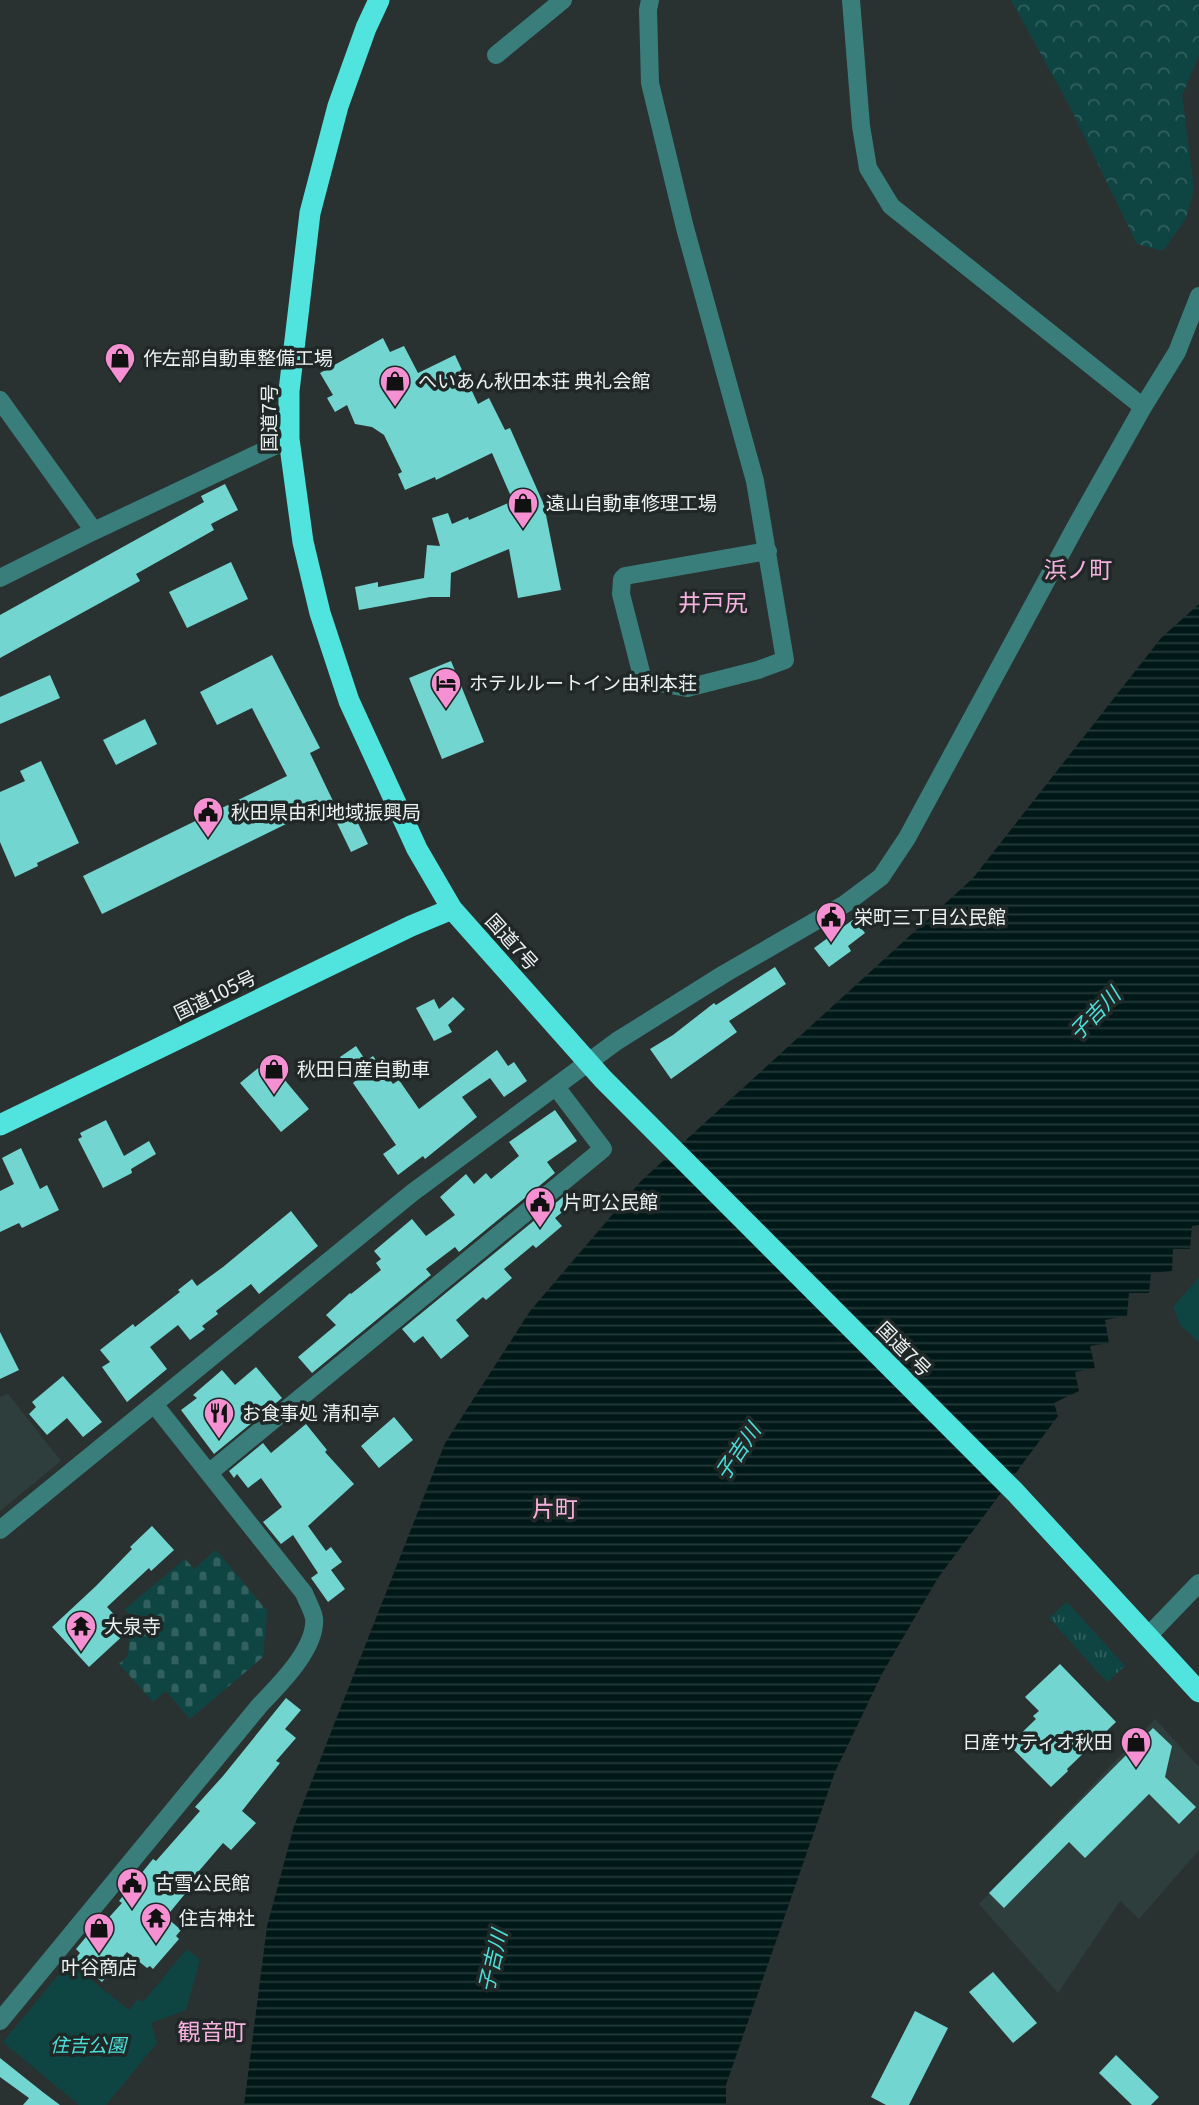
<svg xmlns="http://www.w3.org/2000/svg" width="1199" height="2105" viewBox="0 0 1199 2105" font-family="Georgia,'Noto Sans JP',serif">
<style>
.built{fill:#2e3e3d}
.grass{fill:url(#grass-tufts)}
.forest{fill:url(#forest-crowns)}
.cemetery{fill:url(#cemetery-stones)}
.park{fill:#0e4543}
.water{fill:url(#water-rules)}
.building{fill:#73d5d0}
.lines{fill:none;stroke-linecap:round;stroke-linejoin:round}
.minor{stroke:#397e7a;stroke-width:18}
.highway{stroke:#51e3dd;stroke-width:21}
.labels{text-anchor:middle;stroke-width:7;stroke-linejoin:round;paint-order:stroke}
.poi-label{font-size:19px;fill:#ebf0f0;stroke:#202827;text-anchor:start}
.street-label{font-size:19px;fill:#ebf0f0;stroke:#202827}
.park-label{font-size:19px;font-style:italic;fill:#4ce0da;stroke:#202827}
.water-label{font-size:21px;font-style:italic;fill:#4adfd9;stroke:#202827}
.quarter-label{font-size:23px;fill:#f8b1de;stroke:#202827}
</style>
<defs>
<pattern id="grass-tufts" width="24" height="20" patternUnits="userSpaceOnUse" patternTransform="scale(1.75)"><rect width="24" height="20" fill="#0e4543"/><path d="M3 7l-1-3M5 7V3M7 7l1-3M15 17l-1-3M17 17v-4M19 17l1-3" fill="none" stroke="#31605e"/></pattern>
<pattern id="forest-crowns" width="20" height="18" patternUnits="userSpaceOnUse" patternTransform="scale(1.75)"><rect width="20" height="18" fill="#0e4543"/><path d="M2 6a3 3 0 1 1 6 0M12 15a3 3 0 1 1 6 0" fill="none" stroke="#31605e"/></pattern>
<pattern id="cemetery-stones" width="16" height="16" patternUnits="userSpaceOnUse" patternTransform="scale(1.75)"><rect width="16" height="16" fill="#0e4543"/><path d="M2 7V4a2 2 0 0 1 4 0v3zM10 15v-3a2 2 0 0 1 4 0v3z" fill="#31605e"/></pattern>
<pattern id="water-rules" width="6" height="5" patternUnits="userSpaceOnUse" patternTransform="scale(1.75)"><rect width="6" height="5" fill="#001918"/><path d="M0 2.5h6" fill="none" stroke="#253b3a"/></pattern>
</defs>
<rect width="100%" height="100%" fill="#2a3231"/>
<path class="built" d="M8 1394 61 1461 0 1511V1397Z
M1155 1719 1199 1767V1850L1139 1919 1120 1901 1058 1993 979 1904Z"/>
<path class="grass" d="M1067 1602 1125 1666 1107 1682 1049 1618Z"/>
<path class="forest" d="M1011 0H1199V56L1182 95 1194 189 1186 218 1163 251 1137 244 1069 105Z"/>
<path class="cemetery" d="M216 1550 267 1611 263 1657 190 1719 166 1691 153 1702 119 1664 128 1656 129 1638 141 1628 125 1609 185 1559 194 1569Z"/>
<path class="park" d="M1199 1277V1342L1181 1326 1173 1307Z
M187 1949 200 1960 186 2010 151 2023 157 2043 106 2105H79L3 2042 69 1962 129 2010 138 1999 143 2002Z"/>
<path class="water" d="M1199 604V1225L1192 1226 1190 1249H1173L1172 1271 1151 1273 1149 1293H1129L1127 1316 1105 1320 1109 1343 1090 1346 1095 1368 1075 1372 1079 1391 1054 1403 1058 1416 938 1578 883 1672 835 1772 726 2085V2105H244L267 1926 294 1826 445 1443 530 1311 641 1181 973 878 1161 638Z"/>
<path class="building" d="M383 338 390 352 404 346 418 373 455 355 478 404 489 398 505 430 510 428 544 505 561 590 518 598 509 549 451 573 450 597H430L359 610 355 587 378 582V587L424 578 427 545 440 546 432 518 448 513 452 524 468 517 469 520 513 501 492 453 436 480 435 477 405 490 398 474 402 472 384 435 372 427 355 424 347 405 335 412 327 398 333 395 320 373Z
M225 484 238 510 211 524 214 530 136 574 140 581 0 658V615L204 502 201 496Z
M231 562 248 599 187 628 169 592Z
M272 655 320 748 310 753 333 801 102 914 83 876 287 776 252 708 217 725 200 692Z
M451 661 484 742 442 759 409 678Z
M50 675 60 698 0 724V697Z
M145 719 157 744 116 765 103 740Z
M41 761 79 843 37 863 38 866 15 877 0 842V792L25 781 20 771Z
M354 815 368 844 351 852 337 823Z
M854 919 865 933 848 946 851 951 829 967 814 948Z
M775 967 786 984 729 1021 737 1032 671 1079 650 1049 673 1035 714 1003 716 1005Z
M453 997 465 1009 448 1025 452 1032 434 1041 416 1008 434 999 439 1009Z
M356 1046 366 1061 373 1056 393 1084 399 1080 419 1109 497 1050 508 1066 514 1062 527 1081 504 1097 490 1078 462 1097 477 1117 425 1159 423 1156 398 1175 383 1154 396 1145 353 1083 356 1080 340 1057Z
M268 1060 309 1109 281 1132 240 1083Z
M555 1110 577 1141 547 1162 555 1173 459 1252 455 1247 426 1269 431 1275 312 1373 298 1357 336 1325 326 1315 350 1293 351 1294 381 1270 376 1263 381 1259 374 1251 412 1219 426 1236 455 1215 440 1197 466 1174 474 1184 486 1173 491 1179 519 1156 509 1142Z
M106 1120 124 1156 149 1141 156 1154 131 1169 132 1173 103 1188 78 1139 82 1137 80 1133Z
M21 1148 40 1189 47 1185 59 1210 22 1228 19 1223 0 1232V1191L14 1184 2 1158Z
M569 1192 576 1201 555 1218 562 1226 536 1248 533 1245 504 1269 512 1278 486 1300 483 1297 456 1320 469 1336 441 1359 423 1336 414 1343 402 1329Z
M291 1211 318 1246 259 1294 251 1284 216 1311 218 1314 202 1326 205 1329 190 1340 178 1325 150 1347 167 1369 127 1402 102 1367 110 1362 100 1350 133 1324 135 1327 180 1292 178 1290 192 1279 197 1286 223 1267Z
M0 1332 19 1370 0 1379Z
M256 1367 282 1398 214 1454 181 1410 197 1398 193 1395 222 1370 235 1385Z
M63 1376 102 1422 83 1437 67 1418 47 1435 29 1414 36 1407 32 1402Z
M394 1417 413 1440 379 1468 361 1446Z
M306 1424 327 1450 325 1452 354 1484 308 1526 326 1551 331 1547 342 1562 331 1570 345 1589 328 1602 311 1578 318 1573 293 1535 281 1544 263 1522 282 1507 261 1478 248 1488 237 1474 234 1478 229 1471 263 1443 271 1453Z
M152 1526 174 1550 151 1571 149 1568 107 1607 129 1630 89 1667 52 1627 96 1586 132 1549 130 1547Z
M1060 1664 1116 1722 1067 1769 1068 1771 1051 1787 1009 1745 1036 1719 1033 1716 1039 1711 1025 1697Z
M286 1698 301 1710 285 1729 296 1738 276 1761 280 1763 242 1811 256 1823 231 1850 223 1843 186 1886 189 1889 166 1917 181 1930 176 1936 179 1939 153 1969 150 1966 147 1968 127 1952 102 1982 75 1959 80 1953 76 1949 91 1931 94 1934 122 1903 119 1901 153 1859 156 1861 200 1811 195 1807 223 1776Z
M1153 1728 1172 1746 1165 1777 1196 1807 1179 1824 1149 1794 1085 1858 1069 1842 1004 1908 989 1893Z
M993 1972 1037 2023 1013 2043 969 1992Z
M915 2011 948 2028 909 2105H886L871 2097Z
M1116 2055 1159 2097 1151 2105H1132L1099 2073Z
M0 2058 44 2093 60 2105H23L29 2098 0 2077Z"/>
<g class="lines">
<path class="minor" d="M650 0 648 10 650 83 685 228 755 481 785 660 758 670 687 688 643 680 621 594 622 579 625 576 768 551
M851 0 861 126 868 168 891 206 1143 407
M496 55 563 0
M0 400 94 531
M0 578 94 531 289 439
M210 1472 603 1149 556 1087
M0 1530 412 1193 617 1041 724 974 845 904 881 877 907 838 1076 526 1143 407 1177 352 1199 296
M1148 1636 1199 1583
M0 2021 260 1705C279 1685 317 1648 314 1618 313 1611 307 1601 304 1593L154 1404"/>
<path class="highway" d="M379 0 366 28 338 106 310 213 289 391V439L303 542 320 613 349 701 417 849 452 909 603 1079 1015 1492 1199 1692
M0 1125 411 926 452 909"/>
</g>
<defs>
<g id="shop-pin" transform="scale(1.575)"><path d="M0 17L-7.5 6A9.5 9.5 0 1 1 7.5 6Z" fill="#f591d2" stroke="#202827"/><path d="M-5-2.5h2.3a2.7 3.5 0 0 1 5.4 0H5L5.5 6h-11ZM-1.5-2.5h3a1.5 2.3 0 0 0-3 0Z" fill="#111"/></g>
<g id="hotel-pin" transform="scale(1.575)"><path d="M0 17L-7.5 6A9.5 9.5 0 1 1 7.5 6Z" fill="#f591d2" stroke="#202827"/><path d="M-6-4.5h1.5V1H6V5H4.5V3h-9V5H-6ZM-4 0a1.8 1.8 0 1 1 3.6 0ZM.5 0V-2.5h3Q6-2.5 6 0Z" fill="#111"/></g>
<g id="civic-pin" transform="scale(1.575)"><path d="M0 17L-7.5 6A9.5 9.5 0 1 1 7.5 6Z" fill="#f591d2" stroke="#202827"/><path d="M-.6-6.5H3V-4.5H.6V-3L4-1V1h2V6H-6V1h2V-1L-.6-3ZM-1.2 2.5V6h2.4V2.5Z" fill="#111"/></g>
<g id="restaurant-pin" transform="scale(1.575)"><path d="M0 17L-7.5 6A9.5 9.5 0 1 1 7.5 6Z" fill="#f591d2" stroke="#202827"/><path d="M-5-6h1v4h1v-4h1v4h1v-4h1v5L-1.5 .5V6h-2V.5L-5-1ZM5-6V6H3V1.5H1.5Q1.5-4 5-6Z" fill="#111"/></g>
<g id="temple-pin" transform="scale(1.575)"><path d="M0 17L-7.5 6A9.5 9.5 0 1 1 7.5 6Z" fill="#f591d2" stroke="#202827"/><path d="M0-6L5-2H3V0L6.5 2.5H4V6H1.5V3h-3V6H-4V2.5H-6.5L-3 0V-2H-5Z" fill="#111"/></g>
</defs>
<g fill-rule="evenodd">
<use href="#shop-pin" x="120" y="358"/>
<use href="#shop-pin" x="395" y="381"/>
<use href="#shop-pin" x="523" y="503"/>
<use href="#hotel-pin" x="446" y="683"/>
<use href="#civic-pin" x="208" y="812"/>
<use href="#civic-pin" x="831" y="917"/>
<use href="#shop-pin" x="274" y="1069"/>
<use href="#civic-pin" x="540" y="1202"/>
<use href="#restaurant-pin" x="219" y="1413"/>
<use href="#temple-pin" x="81" y="1626"/>
<use href="#shop-pin" x="1136" y="1742"/>
<use href="#civic-pin" x="132" y="1883"/>
<use href="#temple-pin" x="156" y="1918"/>
<use href="#shop-pin" x="99" y="1928"/>
</g>
<g class="labels">
<g class="poi-label">
<text x="143" y="365">作左部自動車整備工場</text>
<text x="418" y="388">へいあん秋田本荘 典礼会館</text>
<text x="546" y="510">遠山自動車修理工場</text>
<text x="469" y="690">ホテルルートイン由利本荘</text>
<text x="231" y="819">秋田県由利地域振興局</text>
<text x="854" y="924">栄町三丁目公民館</text>
<text x="297" y="1076">秋田日産自動車</text>
<text x="563" y="1209">片町公民館</text>
<text x="242" y="1420">お食事処 清和亭</text>
<text x="104" y="1633">大泉寺</text>
<text x="1113" y="1749" text-anchor="end">日産サティオ秋田</text>
<text x="155" y="1890">古雪公民館</text>
<text x="179" y="1925">住吉神社</text>
<text x="99" y="1974" text-anchor="middle">叶谷商店</text>
</g>
<g class="street-label">
<text transform="translate(269 418) rotate(-90)" y="7">国道7号</text>
<text transform="translate(512 942) rotate(48)" y="7">国道7号</text>
<text transform="translate(215 995) rotate(-26)" y="7">国道105号</text>
<text transform="translate(904 1349) rotate(45)" y="7">国道7号</text>
</g>
<g class="park-label">
<text x="88" y="2052">住吉公園</text>
</g>
<g class="water-label">
<text transform="translate(1095 1014) rotate(-46)" y="7">子吉川</text>
<text transform="translate(738 1452) rotate(-56)" y="7">子吉川</text>
<text transform="translate(493 1961) rotate(-77)" y="7">子吉川</text>
</g>
<g class="quarter-label">
<text x="1078" y="578">浜ノ町</text>
<text x="713" y="611">井戸尻</text>
<text x="555" y="1517">片町</text>
<text x="212" y="2040">観音町</text>
</g>
</g>
</svg>
